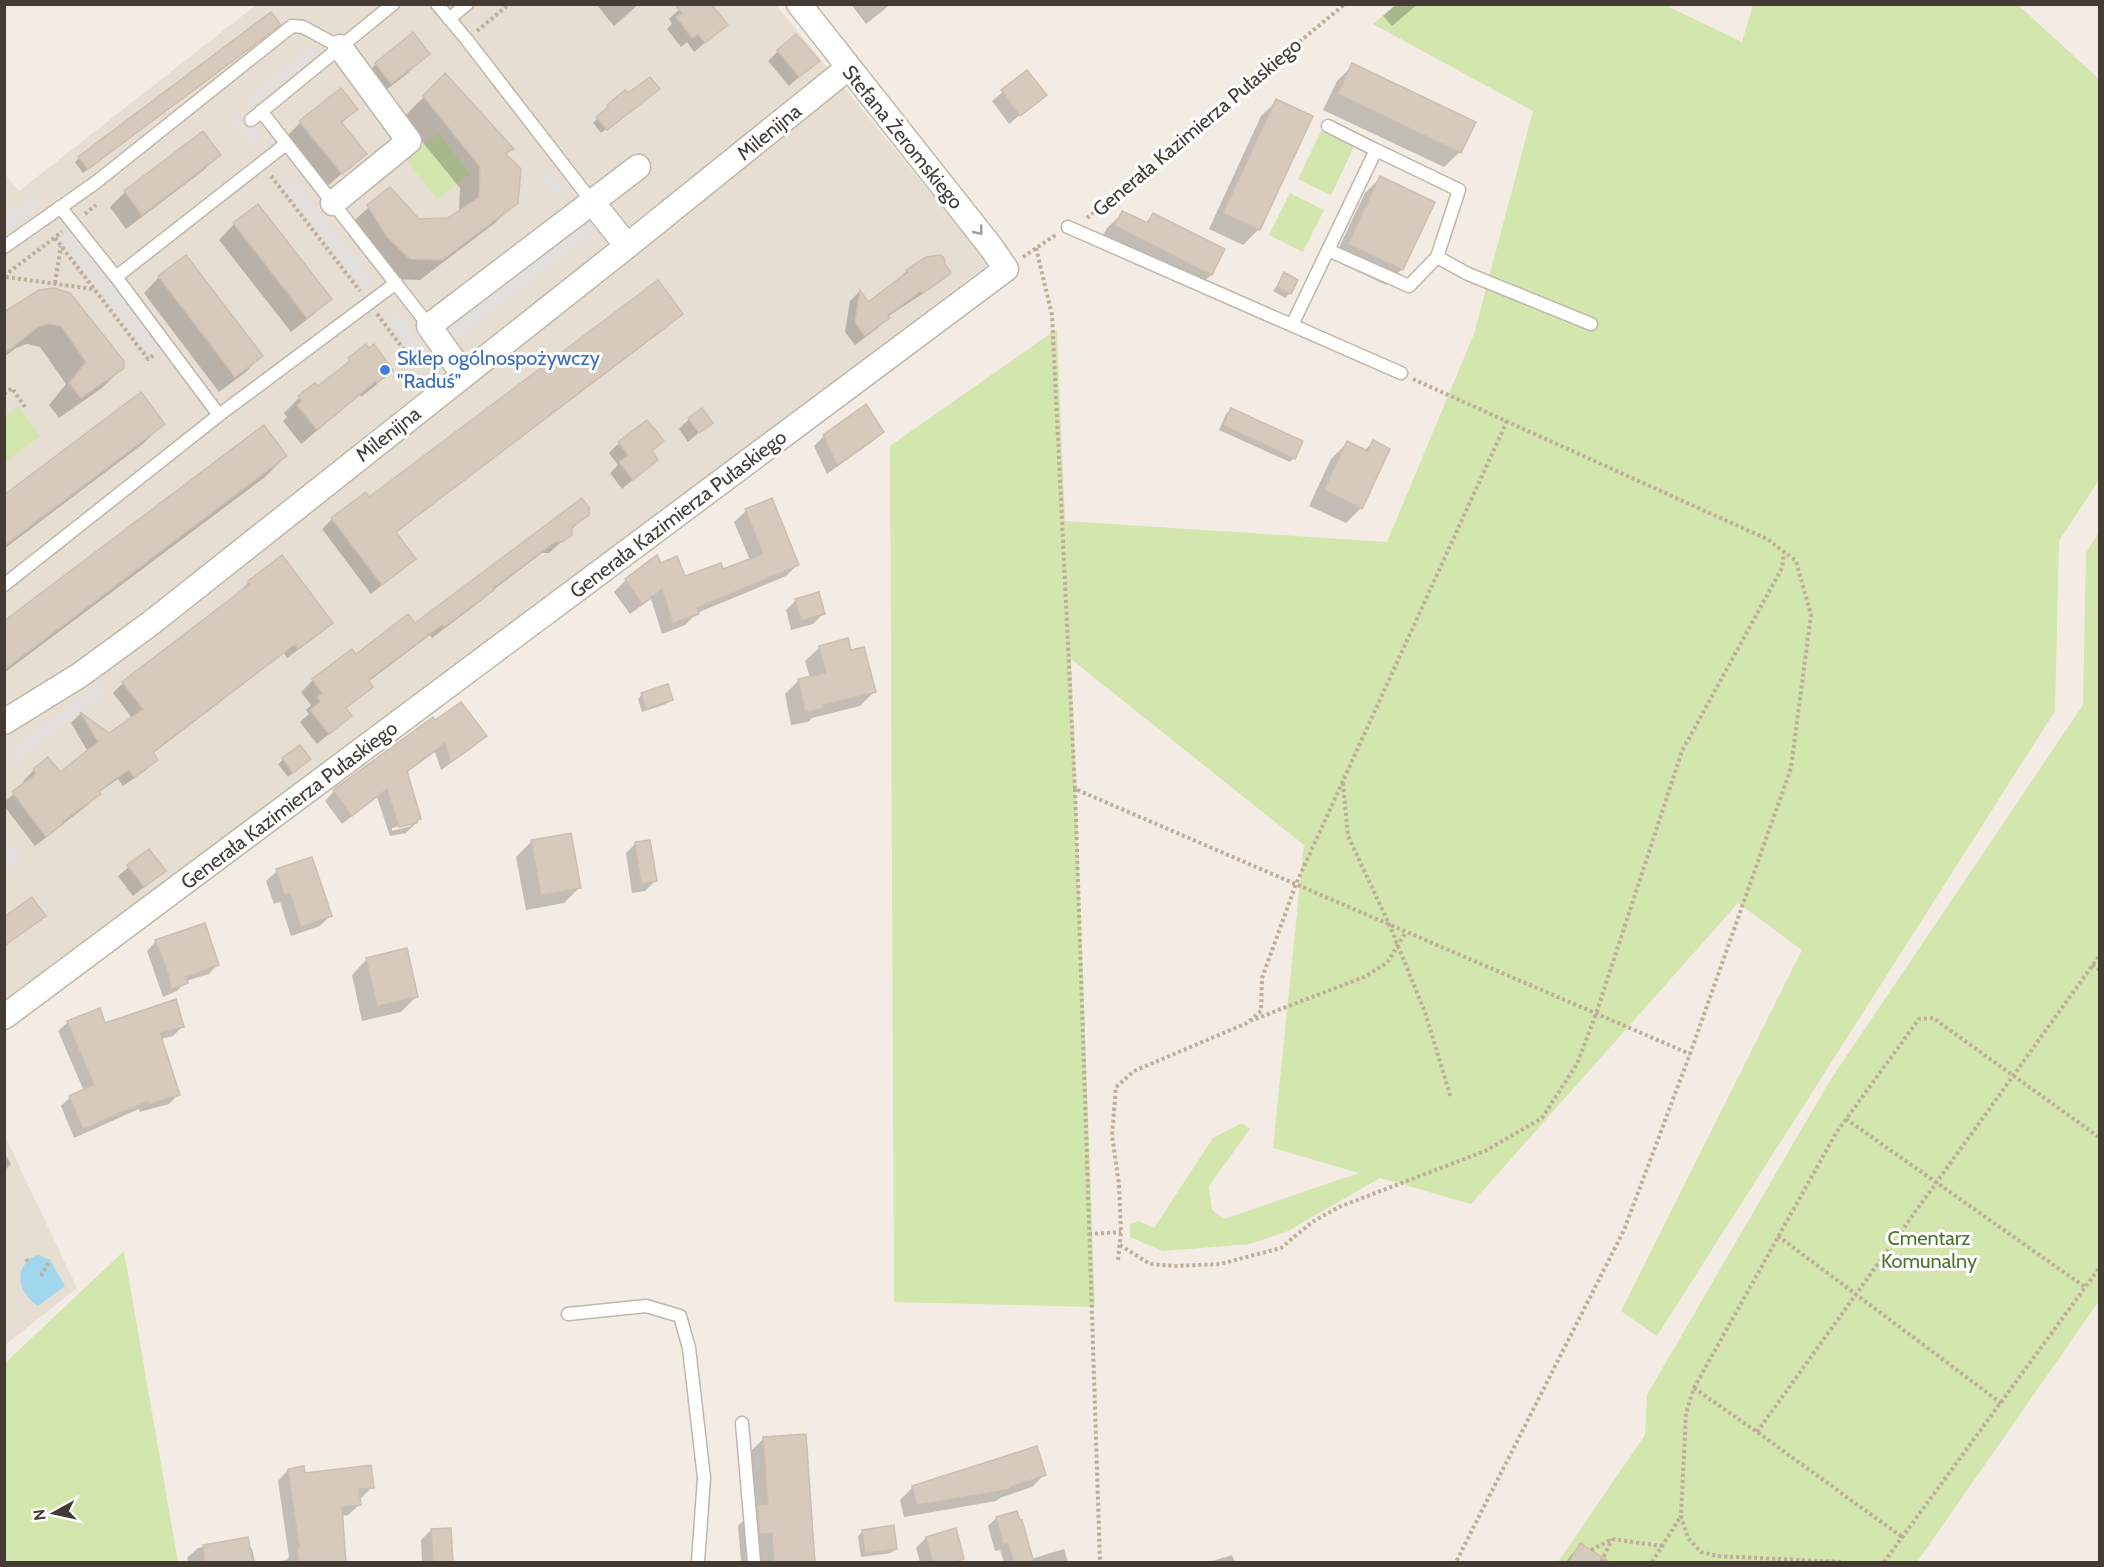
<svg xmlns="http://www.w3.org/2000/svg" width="2104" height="1567" viewBox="0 0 2104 1567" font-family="Cabin,sans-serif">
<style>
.residential{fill:#e6ded2}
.green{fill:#d2e6ad}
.parking{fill:#e2dfdc}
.water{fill:#a0d6ee}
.shadow{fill:#0003;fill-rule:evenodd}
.building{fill:#d6cabd;stroke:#cebead;stroke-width:1.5}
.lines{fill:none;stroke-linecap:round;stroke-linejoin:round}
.service-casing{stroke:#c0b6aa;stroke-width:15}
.minor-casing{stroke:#c0b6aa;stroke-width:27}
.path{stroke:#bead98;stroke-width:4;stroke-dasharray:3 3;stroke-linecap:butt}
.service{stroke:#fff;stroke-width:12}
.minor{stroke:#fff;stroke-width:24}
.oneway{stroke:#a29e9a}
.shop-dot{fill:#3f7fe0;stroke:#fff;stroke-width:2}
.labels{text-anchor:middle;stroke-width:6;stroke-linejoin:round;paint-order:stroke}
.street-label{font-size:20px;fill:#443c34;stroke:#fff}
.shop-label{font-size:20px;fill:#366cbe;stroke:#fff;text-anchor:start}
.park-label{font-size:20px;fill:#4c7429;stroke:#fff}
</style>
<rect width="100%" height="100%" fill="#f2ece4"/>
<path class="residential" d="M256 5H776L989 264 96 935 5 1000 4 173 19 191Z
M4 1134 77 1288 5 1345H4Z"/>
<path class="green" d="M1396 5H1665L1742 42 1753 5H2018L2099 79V480L2059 541 2055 711 1657 1336 1621 1311 1802 950 1738 903 1471 1204 1380 1178 1288 1231 1250 1244 1163 1251 1130 1237V1224L1139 1221 1154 1228 1213 1138 1242 1123 1250 1129 1209 1186 1212 1210 1224 1219 1359 1173 1273 1148 1304 845 1071 659 1095 1307 894 1302 890 446 1057 329 1065 521 1387 542 1474 334 1533 111 1373 24Z
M1321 131 1354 147 1331 195 1298 179Z
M438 133 470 174 437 199 406 159Z
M1290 193 1324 210 1303 252 1269 235Z
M18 406 40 436 5 462V416Z
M2099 532V1301L1917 1562H1558L1645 1435 1647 1395 1829 1082 2083 705 2086 553Z
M124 1251 178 1562H5V1363Z"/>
<path class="parking" d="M311 45 318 54 250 108 243 99Z
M245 112 262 136 249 145 232 122Z
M550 171 564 190 555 197 541 177Z
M296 180 374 280 363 289 282 187Z
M33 193 42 204 5 233V215Z
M593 217 601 227 447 346 439 336Z
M70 229 160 346 148 355 58 239Z
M395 310 422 346 411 354 384 319Z
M97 684 105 694 16 761 8 751Z
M5 837 22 861 10 870 5 862Z"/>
<path class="water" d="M38 1255 50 1260 65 1286 38 1306C17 1292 12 1265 38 1255Z"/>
<path class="shadow" d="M596 4H639L614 26Z
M685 4 726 25 694 52 687 42 681 47 667 29 672 24 669 19Z
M851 4H891L866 24Z
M1396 4H1418L1392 26 1383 16Z
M274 29 83 173 75 162 79 158Z
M778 51 818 61 789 86 768 61Z
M428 54 407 74 369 103 355 85 376 64Z
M1353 65 1460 152 1444 167 1323 110 1337 81Z
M1027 72 1045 95 1009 124 992 101Z
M445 75 512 149 505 155 516 202 495 223 420 280 389 279 367 258 347 227 389 189 419 220H449L459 212 460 188 403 118Z
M625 92 628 95 653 93 601 133 593 123 604 112 603 111 608 106Z
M1277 101 1259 229 1243 245 1209 229 1261 116Z
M356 109 341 124 365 154 325 188 285 138 300 123Z
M219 154 204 170 126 229 110 207 125 192Z
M1380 178 1433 203 1401 270 1386 285 1333 260 1365 193Z
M1123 213 1145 223 1154 214 1223 250 1211 275 1195 290 1100 242 1107 228Z
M234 224 330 298 314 314 291 332 219 240Z
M944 265 949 273 939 283 887 317 878 328 855 345 845 332 850 301 859 292 868 304 907 271Z
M1285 274 1290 293 1285 298 1273 291Z
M159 277 261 356 246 372 219 392 144 293Z
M54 290 123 367 102 388 59 418 49 405 66 384 40 347 27 344 16 348 4 357V313Z
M681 314 671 324 395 533 414 559 371 594 322 529 332 519Z
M366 346 391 370 376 385 361 397 360 395 301 444 283 421 287 417 284 413 299 398 315 385 317 388Z
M1231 410 1294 458 1290 462 1219 430 1226 414Z
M689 419 711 422 688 442 679 429Z
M163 424 144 443 4 549V497Z
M882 432 872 442 827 474 814 446 824 436Z
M662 441 651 452 656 460 622 489 610 473 618 465 609 453 619 443Z
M1373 442 1361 508 1346 523 1309 506 1331 459 1347 443 1364 451Z
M286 456 265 477 4 673V623Z
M771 500 797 565 786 576 697 613 685 625 662 634 651 599 630 614 614 592 626 580 656 557 660 565 684 578 723 571 750 560 734 522 746 511Z
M587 514 571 530 570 534 549 553H542L492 591 481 601 432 638 430 635 368 682 371 687 345 709 350 716 317 744 300 722 309 714 306 710 311 705 301 692 313 680 352 651 356 656 415 625Z
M249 582 331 623 321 633 287 658 284 653 152 754 156 760 146 770 123 786 118 779 98 793 99 794 89 804 35 846 4 806V802L26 784 23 781 34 770 48 759 59 774 88 752 71 723 80 714 109 735 132 718 113 693 123 683 240 594 239 592Z
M796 600 823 614 813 624 791 630 786 610Z
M820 647 874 692 860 706 812 718 808 722 791 725 785 694 799 680 810 678 805 661Z
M642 694 671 700 666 704 642 712 638 699Z
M435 722 485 736 475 746 441 770 435 752 406 773 420 819 406 833 390 836 377 797 342 824 325 801 334 791ZM411 823V826L392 831V828Z
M299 747 304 764 288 777 278 764Z
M532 841 579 888 564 903 526 910 516 857Z
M636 843 655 881 645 891 632 893 626 853Z
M148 851 164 871 133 896 118 876Z
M277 871 330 916 320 926 291 936 280 902 274 904 266 881Z
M156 941 218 964 209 974 186 981 177 991 163 997 147 951Z
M367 959 417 996 401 1012 362 1021 352 975Z
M68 1022 183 1026 173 1036 161 1039 179 1094 169 1104 140 1112 139 1109 74 1138 61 1106 70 1097 84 1091 58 1031Z
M4 1153 11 1164 4 1171Z
M764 1438 813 1562H741L738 1526 748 1516 744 1458Z
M1036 1447 1044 1475 1032 1487 1000 1498 996 1501 904 1517 900 1500 912 1488Z
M288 1470 372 1487 361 1498H358L359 1505 348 1515 341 1516 345 1562H275L287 1560 289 1557 278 1481Z
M996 1518 1031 1559 1064 1549 1068 1562H1004L1000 1550 995 1551 988 1526Z
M431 1530 452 1562H422L421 1540Z
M862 1532 896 1548 891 1553 861 1557 858 1536Z
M926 1538 963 1558 959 1562H920L916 1548Z
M247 1539 249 1549 252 1548 255 1562H188L187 1558 198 1548Z
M1581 1545 1594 1562H1566L1571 1555Z
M1232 1555 1235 1562H1209Z"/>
<path class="building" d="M675 4H711L728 25 705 43 698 34 692 38 676 17 682 13Z
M271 12 281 25 88 169 78 157Z
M413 32 430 54 391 84 375 63Z
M796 34 820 61 799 77 777 50Z
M1352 63 1476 122 1461 153 1338 94Z
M1027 70 1047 95 1020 116 1001 90Z
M445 73 514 149 505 153 521 169 518 203 442 260 410 259 387 237 367 205 390 187 419 219 448 218 479 197 480 167 423 96Z
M650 77 660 89 607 130 596 117 608 107 607 105 625 90 628 93Z
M341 88 358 109 341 122 367 154 342 174 299 121Z
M1276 99 1313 116 1260 230 1223 213Z
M203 131 221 155 142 215 124 191Z
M1380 176 1435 202 1403 270 1348 244Z
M258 204 332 299 307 318 233 223Z
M1122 211 1148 223 1153 213 1225 249 1212 275 1115 226Z
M186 255 263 356 235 377 158 276Z
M941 255 944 258 945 264 951 273 923 293 921 291 888 315 890 318 865 336 855 322 860 290 868 302 908 272 906 270 926 257Z
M1284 272 1298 280 1291 294 1277 287Z
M658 280 683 314 396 532 416 559 382 585 331 518 366 492 369 497Z
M54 288 70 293 124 361V368L81 398 69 383 86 362 61 326 49 324 38 327 4 354V312L39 290Z
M366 344 369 348 374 344 393 370 377 383 376 381 317 430 297 405 302 401 298 396 315 383 318 386 350 361 348 358Z
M141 392 165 424 4 546V495Z
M866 404 884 432 837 465 823 435Z
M702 408 713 423 699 433 688 418Z
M1231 408 1303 441 1295 459 1223 425Z
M647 420 664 441 652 451 658 460 633 480 619 462 628 455 618 442Z
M264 425 287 456 4 670V621Z
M1373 440 1390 449 1362 509 1324 490 1347 441 1368 451Z
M582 498 589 508V515L572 527V535L562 542H555L493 588 494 590 444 627 442 625 368 680 373 687 346 708 352 716 329 734 310 710 320 702 317 697 322 693 312 679 352 649 356 654 408 614 415 623Z
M772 498 799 565 697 608 699 614 673 623 662 589 642 604 625 579 657 555 661 563 677 556 685 576 721 563 723 569 763 554 745 509Z
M282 555 333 623 298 649 295 644 153 752 158 760 134 777 129 770 99 791 101 794 62 822 63 824 46 837 12 792 36 774 33 769 48 757 60 772 98 742 80 712 109 733 143 709 122 682 250 584 248 581Z
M819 592 825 614 801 621 795 599Z
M848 638 851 650 864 647 876 692 823 705 824 708 805 712 798 679 826 673 819 646Z
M668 684 673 700 646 709 641 693Z
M461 702 487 736 451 762 445 743 407 771 421 819 417 820V823L399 827 387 789 352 816 333 790 433 717 435 720Z
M300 745 311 759 293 773 282 758Z
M571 833 581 888 541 895 531 840Z
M650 840 657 881 641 884 635 842Z
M149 849 166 871 144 887 127 865Z
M312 857 332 916 301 927 290 893 284 894 276 869Z
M32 897 46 916 4 946V917Z
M205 923 219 965 186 977 188 983 172 989 166 967 155 940Z
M407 948 418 997 377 1006 366 958Z
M176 999 184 1027 160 1033 180 1095 149 1104 148 1101 83 1129 69 1096 94 1085 67 1021 100 1008 105 1023Z
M806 1434 815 1563H774L772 1533 760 1534 757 1505 768 1504 763 1437Z
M1037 1446 1046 1475 1010 1487 1011 1489 917 1505 912 1486Z
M371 1465 374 1488 359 1489 361 1505 342 1507 346 1563H299L297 1547H299L288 1469 304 1466 305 1473Z
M1017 1511 1020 1520H1022L1034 1563H1014L1008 1543 1003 1544 996 1517Z
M894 1525 897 1549 865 1553 862 1530Z
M451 1528 453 1563H433L431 1529Z
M956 1528 964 1559 951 1563H933L926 1537Z
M248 1537 253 1563H205L203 1545Z
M1580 1543 1611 1563H1569Z"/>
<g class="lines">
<g class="service-casing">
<path id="service" d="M437 4 467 40 593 203
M449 19 467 4
M261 111 429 326
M251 120 393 4
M1376 150 1459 190 1437 257
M60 207 116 277 219 415
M1068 227 1401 373
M4 247 95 183 292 26 303 27 340 47
M1328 250 1409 286 1437 257 1468 274 1591 324
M116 277 286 144
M1292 325 1376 150 1328 126
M4 585 219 415 396 283
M568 1314 646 1306 680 1316 689 1348 704 1478 698 1562
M742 1423 754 1562"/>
</g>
<g class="minor-casing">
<path id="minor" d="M333 203 409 141 340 47
M593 203 627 246
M463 374 429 326 638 167
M4 722 80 675 151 623 627 246 848 68
M4 1017 1006 269 991 247 799 4"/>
</g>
<path class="path" d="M477 31 509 4
M271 176 360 291
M85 214 96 205
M1087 218 1345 4
M55 238 148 359 155 354
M1036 248 1052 315 1075 789 1690 1054
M1023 257 1057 234
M4 276 62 232
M6 277 93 289
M55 283 61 246
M377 314 411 359
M1413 379 1767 539 1796 561 1811 615 1791 768 1690 1054 1624 1230 1456 1562
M4 394 12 388 25 407
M1343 783 1348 836 1389 924 1425 1012 1451 1098
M1075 789 1100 1562
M2092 965 2100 970
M1250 1021 1364 977 1387 963 1406 932
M1846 1119 2085 1287
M1089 1234 1121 1232
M1778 1236 2001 1403
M1120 1245 1150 1264 1176 1266 1220 1264 1281 1248 1312 1222 1339 1207 1485 1151 1542 1118 1577 1064 1596 1014 1682 751 1782 568 1784 553
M26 1259 30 1264
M1118 1260 1121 1232 1119 1185 1112 1135 1116 1087 1134 1071 1247 1023 1261 1011 1262 978 1296 884 1507 421
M41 1276 50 1260
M1694 1388 1757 1432 1902 1537
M1757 1432 2100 955
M1591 1550 1612 1539 1662 1546
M1601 1562 1612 1539
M1652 1562 1681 1516
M1841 1562 1717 1556 1701 1552 1688 1538 1681 1516 1686 1413 1694 1388 1836 1133 1919 1019 1933 1018 2100 1138
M1884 1562 2100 1267"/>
<use href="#service" class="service"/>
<use href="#minor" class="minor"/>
</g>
<defs><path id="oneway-chevron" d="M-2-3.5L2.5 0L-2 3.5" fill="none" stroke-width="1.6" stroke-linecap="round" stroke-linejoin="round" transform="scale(1.5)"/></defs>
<use class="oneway" href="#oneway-chevron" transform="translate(979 231) rotate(51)"/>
<circle class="shop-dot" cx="385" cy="370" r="6"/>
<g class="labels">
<g class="street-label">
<text transform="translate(1197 127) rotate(-40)" y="7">Generała Kazimierza Pułaskiego</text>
<text transform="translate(769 132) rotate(-39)" y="7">Milenijna</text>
<text transform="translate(903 137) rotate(51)" y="7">Stefana Żeromskiego</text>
<text transform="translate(388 434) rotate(-38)" y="7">Milenijna</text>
<text transform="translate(678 514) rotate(-37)" y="7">Generała Kazimierza Pułaskiego</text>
<text transform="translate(289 805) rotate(-37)" y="7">Generała Kazimierza Pułaskiego</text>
</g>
<g class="shop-label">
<text x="397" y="365">Sklep ogólnospożywczy<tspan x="397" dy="23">"Raduś"</tspan></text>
</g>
<g class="park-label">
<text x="1929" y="1245">Cmentarz<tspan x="1929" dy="23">Komunalny</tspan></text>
</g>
</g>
<rect width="2104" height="1567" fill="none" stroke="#443c34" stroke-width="12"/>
<g transform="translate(54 1513) rotate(262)" stroke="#ffffff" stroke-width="4.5" paint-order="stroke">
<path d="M0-4.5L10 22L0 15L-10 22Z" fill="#443c34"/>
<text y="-9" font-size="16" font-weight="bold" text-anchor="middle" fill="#443c34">N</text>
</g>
</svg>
